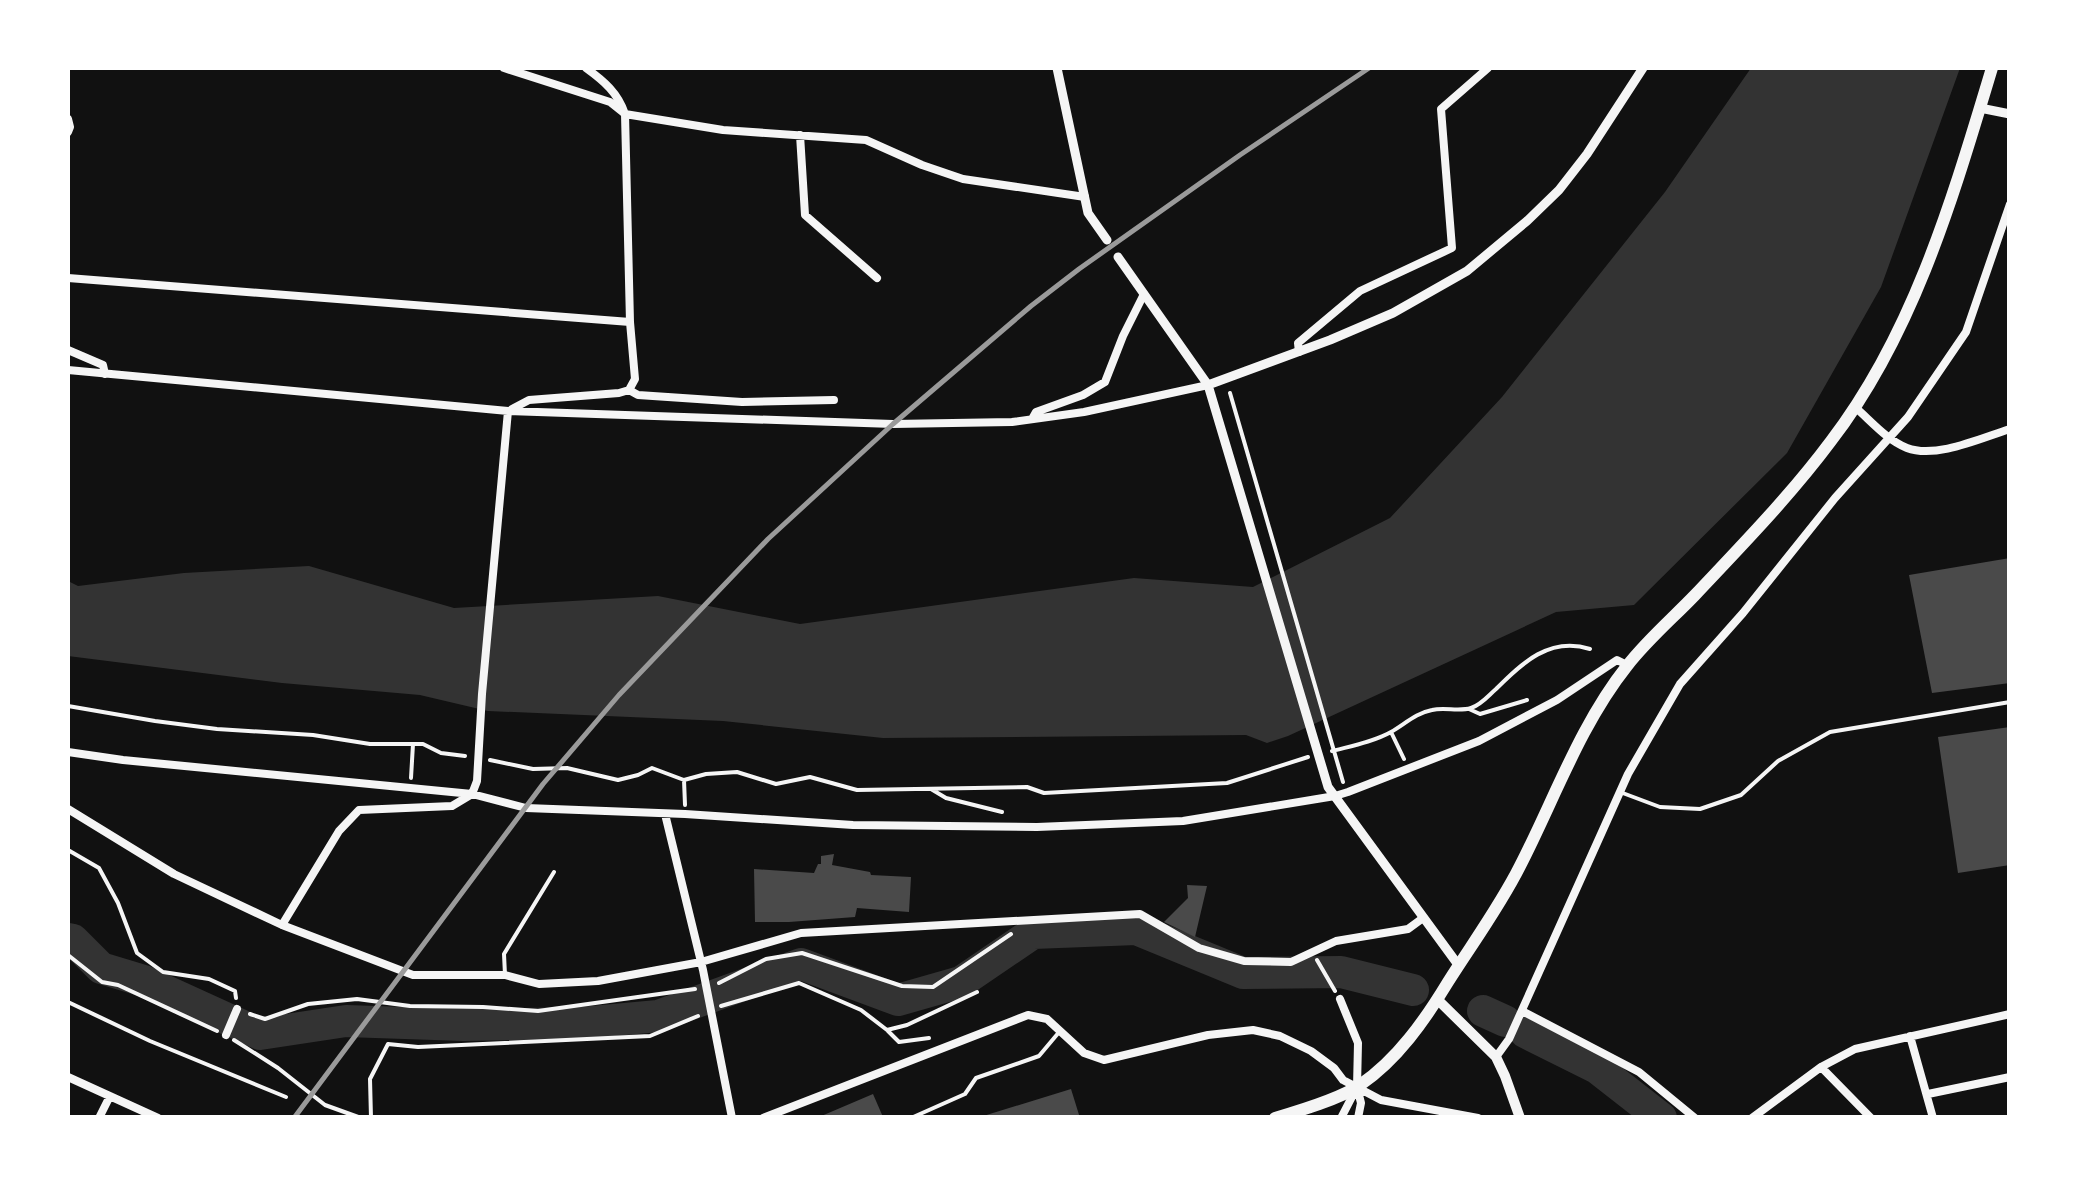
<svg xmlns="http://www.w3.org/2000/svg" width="2077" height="1185" viewBox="0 0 2077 1185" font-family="Barlow,sans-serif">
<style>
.water{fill:#333}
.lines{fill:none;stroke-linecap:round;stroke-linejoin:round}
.river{stroke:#333;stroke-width:32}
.building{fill:#4a4a4a}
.path{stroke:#f5f5f5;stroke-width:4}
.service{stroke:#f5f5f5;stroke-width:4}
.minor{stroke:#f5f5f5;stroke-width:8}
.tertiary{stroke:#f5f5f5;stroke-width:9}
.secondary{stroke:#f5f5f5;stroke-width:10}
.trunk{stroke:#f5f5f5;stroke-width:12}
.rail{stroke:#9a9a9a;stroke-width:5}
</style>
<rect width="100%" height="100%" fill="#111"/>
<path class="water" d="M1751 68H1960L1881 287 1787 453 1634 605 1556 612 1288 736 1267 743 1246 735 883 738 723 721 488 711 420 695 282 683 68 656V581L78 586 184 573 309 566 454 608 658 596 800 624 1134 578 1253 587 1390 518 1502 397 1665 192Z"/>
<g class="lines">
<path class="river" d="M68 939 73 940 101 968 144 981 260 1034 346 1021 464 1025 581 1023 658 1016 801 964 898 1000 961 982 1033 933 1136 929 1243 973 1341 972 1413 990
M1483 1011 1505 1021
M1525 1032 1597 1068 1661 1118"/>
</g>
<path class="building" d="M2010 558V683L1932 693 1909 575Z
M2010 727V865L1958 873 1938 737Z
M834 854 832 865 870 872 871 875 911 877 909 912 857 908 855 917 789 922H755L754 869 814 873 818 864H821V856Z
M1187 885 1207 886 1195 937 1164 922 1188 898Z
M1071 1089 1080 1118H980V1117Z
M873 1094 883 1117H819Z"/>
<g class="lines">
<path class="path" d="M1230 393 1343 782
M68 706 155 721 217 729 313 735 370 744H423L441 753 465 756
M1469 709 1480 714 1527 700
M1391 732 1404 759
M1332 751C1351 746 1373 742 1391 732 1405 724 1416 713 1432 710 1445 707 1459 712 1471 708 1481 705 1488 696 1496 689 1522 663 1550 636 1590 649
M490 760 533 769 567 768 618 780 638 775 652 768 684 780 706 774 737 772 776 784 810 777 857 790 1027 787 1044 793 1227 783 1308 757
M411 778 413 744
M684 780 685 805
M931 789 946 798 1002 812
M68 850 99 868 118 903 137 953 163 972 209 979 235 991 236 998
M68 955 102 982 118 985 217 1031
M1317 960 1335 991
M719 983 766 959 802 953 902 986 933 987 1011 934
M68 1002 150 1041 286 1097
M721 1006 799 983 861 1010 887 1030 907 1025 977 992
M250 1014 265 1019 308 1004 357 999 410 1006 483 1007 538 1011 695 989
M888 1031 899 1042 929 1038
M234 1040 278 1068 325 1105 361 1118
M371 1118 370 1079 388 1044 418 1047 650 1036 698 1016"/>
<path class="service" d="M1620 792 1660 807 1700 809 1741 795 1778 761 1830 732 2010 702
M505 975 504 954 554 872
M911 1118 965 1094 976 1078 1039 1056 1060 1031"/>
<path class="minor" d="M504 68 610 102 625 114 723 130 866 140 922 165 963 179 1085 197
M68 119 70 127 68 132
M800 135 805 215 877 278
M68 278 630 322
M68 350 103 365 105 374
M1299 352 1298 343 1360 291 1452 248 1441 109 1488 68
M68 370 508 411 893 424 1012 422 1084 412 1208 385
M629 390 638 395 742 402 834 400
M1856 408C1871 421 1887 440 1907 448 1936 459 1981 438 2010 429
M512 409 529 400 619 393 629 390 635 379 630 322 625 114C618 93 604 81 586 68
M1032 419 1036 412 1083 395 1105 382 1123 336 1144 294
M68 752 123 760 472 794 526 808 685 814 853 825 1037 827 1183 821 1335 796 1348 792 1479 741 1557 700 1617 660 1627 665
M68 809 174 874 282 925 413 975H505L539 984 598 981 701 962 801 933 1140 914 1199 948 1244 961 1291 962 1336 941 1408 929 1423 918
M665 814 703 970 732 1118
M282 925 339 831 359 810 452 806 472 794 477 781 482 694 508 411
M1340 999 1358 1043 1357 1087 1361 1103 1358 1118
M1522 1011 1639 1072 1695 1118
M226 1035 237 1009
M1910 1036 1933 1118
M1496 1057 1509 1039 1628 774 1680 684 1743 613 1835 498 1908 417 1966 332 2010 204
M1821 1067 1871 1118
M68 1077 158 1118
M1928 1094 2010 1077
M99 1118 110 1096
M763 1118 1028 1015 1047 1019 1084 1053 1104 1060 1208 1035 1253 1030 1280 1036 1311 1051 1334 1068 1343 1080 1381 1100 1478 1118
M1341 1118 1355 1091
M1752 1118 1821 1067 1855 1049 2010 1014"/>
<path class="tertiary" d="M1057 68 1088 213 1107 240
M1980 108 2010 114
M1118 257 1208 385 1328 787 1459 966
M1208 385 1330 340 1393 313 1467 271 1527 221 1559 190 1587 154 1643 68"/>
<path class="secondary" d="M1438 1000 1496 1057 1505 1076 1520 1118"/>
<path class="trunk" d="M1275 1118C1299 1111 1340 1099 1360 1085 1397 1060 1425 1020 1448 982 1472 944 1500 906 1520 866 1554 800 1580 725 1627 666 1647 640 1673 618 1695 595 1742 545 1790 496 1831 441 1914 333 1953 197 1992 68"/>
<path class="rail" d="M294 1118 543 784 619 695 768 539 893 424 1031 306 1079 269 1240 155 1369 68"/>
</g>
<rect width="2077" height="1185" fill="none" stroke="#ffffff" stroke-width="140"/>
</svg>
